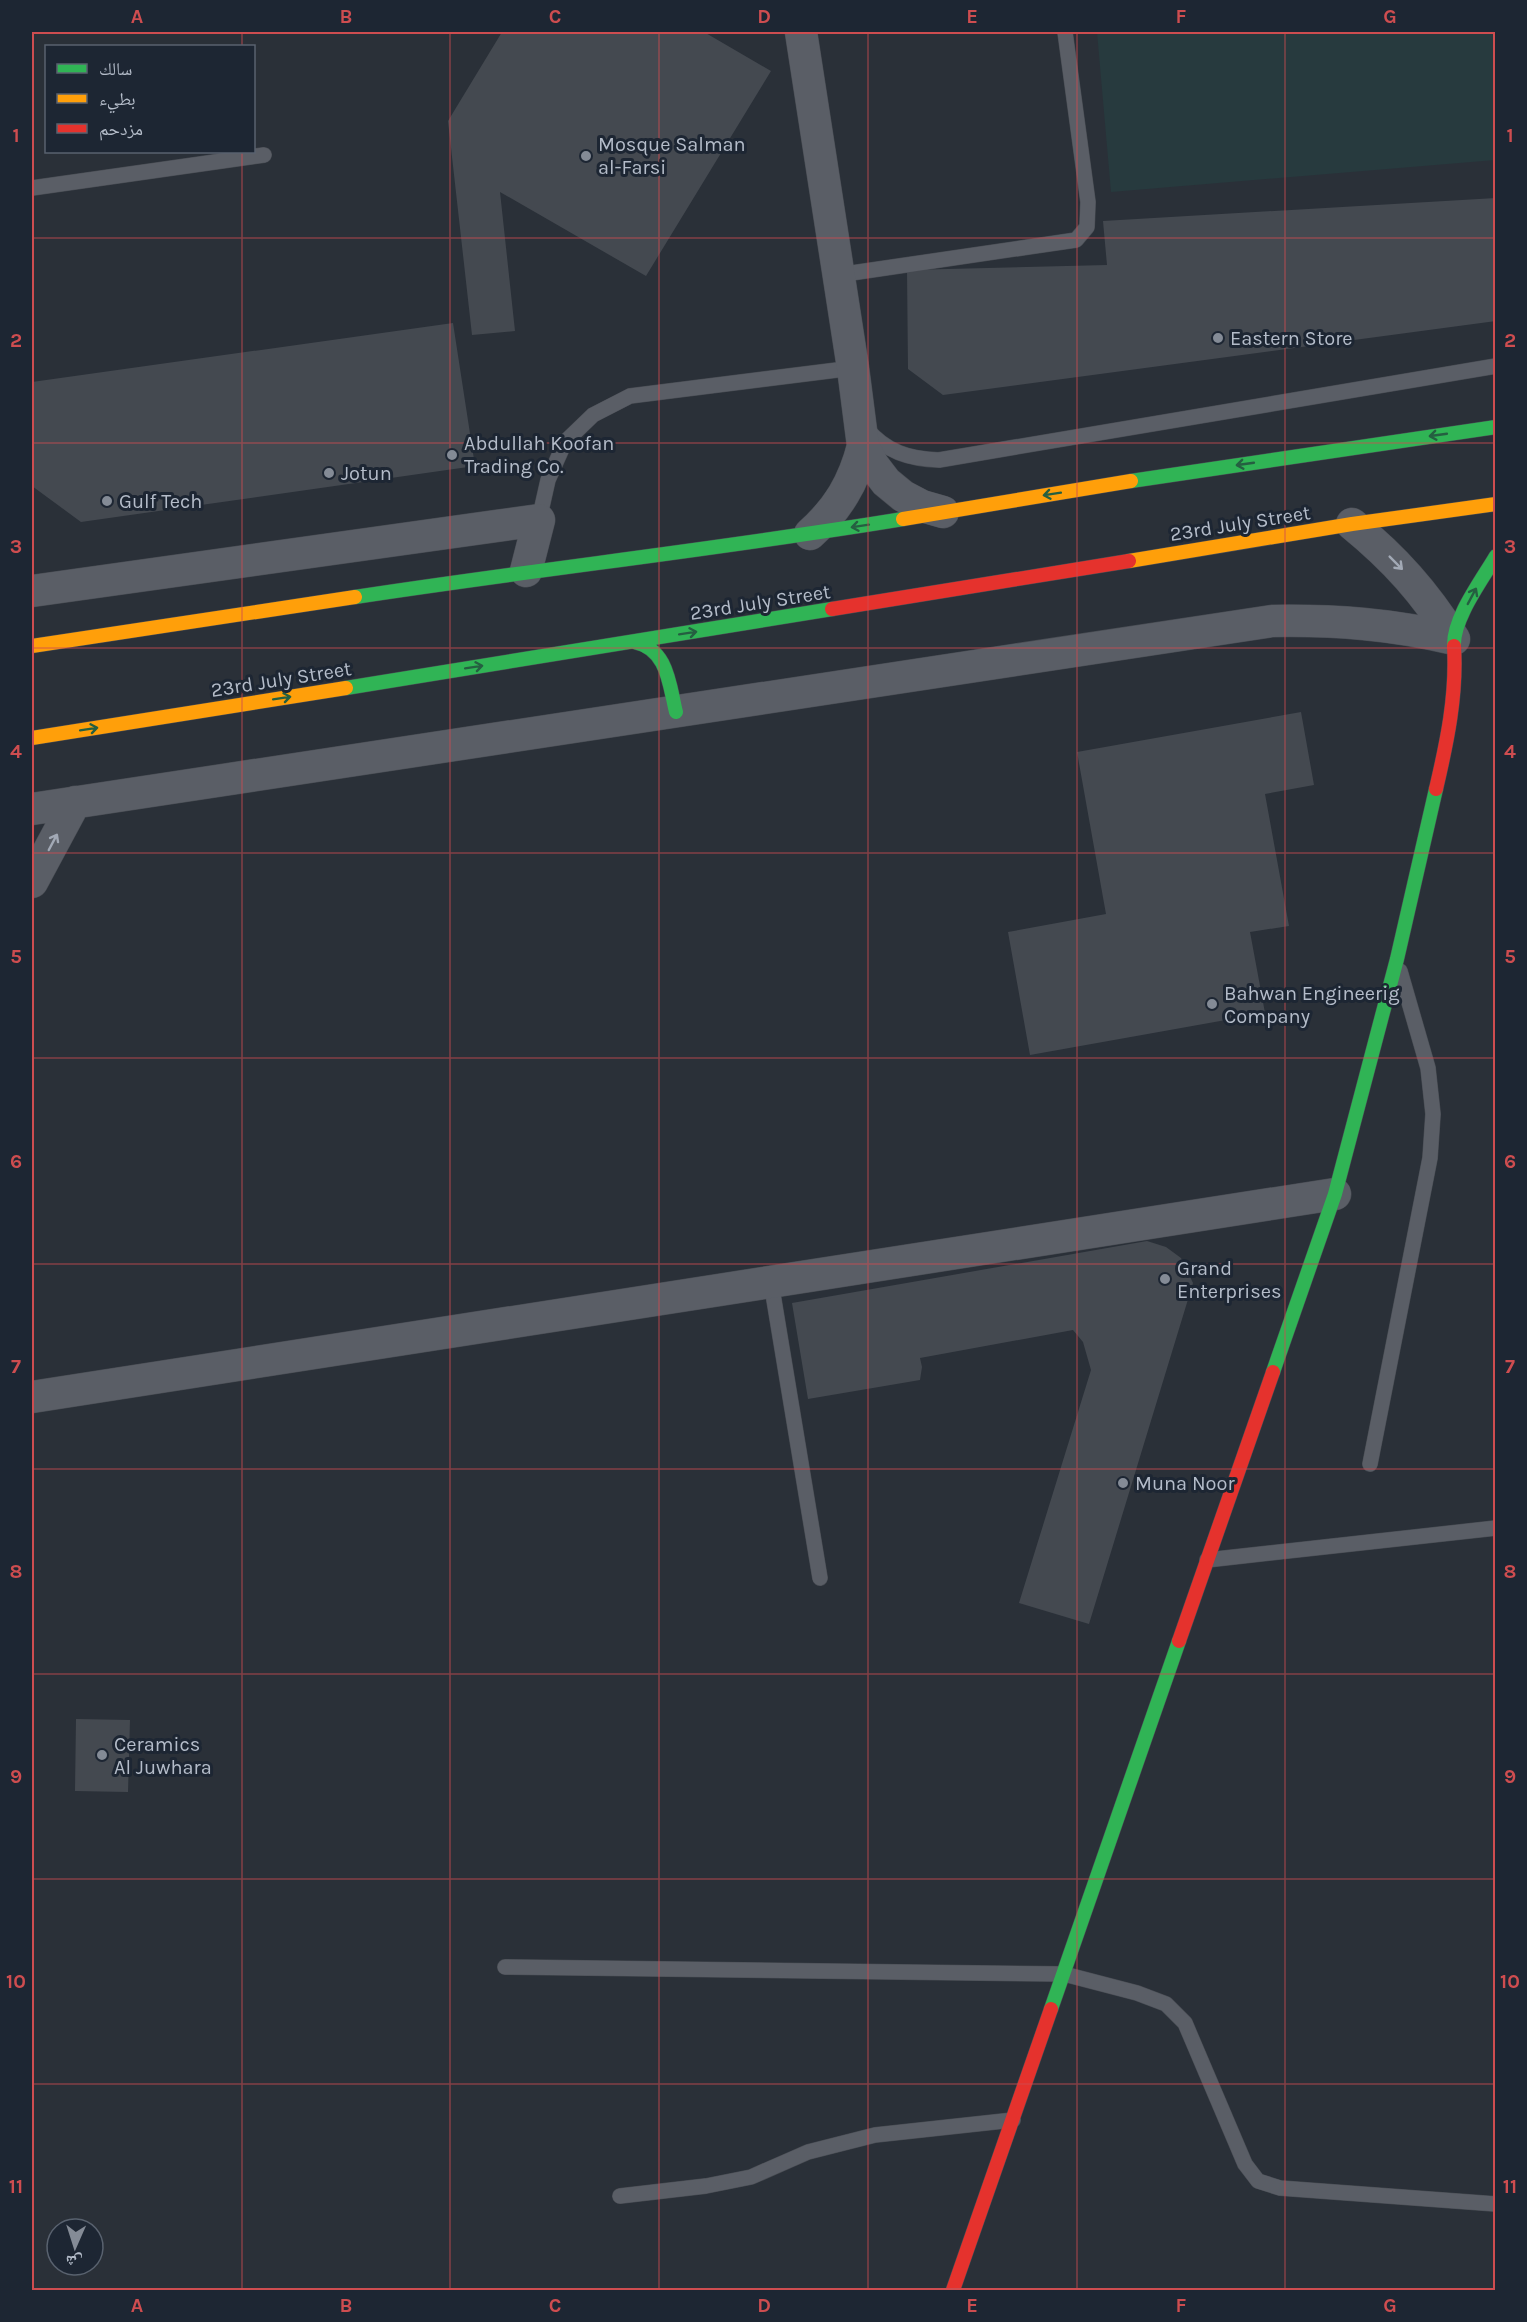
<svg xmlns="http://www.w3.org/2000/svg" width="1527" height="2322" viewBox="0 0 1527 2322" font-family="Karla,'Noto Naskh Arabic',sans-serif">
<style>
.green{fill:#273a3e}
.building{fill:#444950}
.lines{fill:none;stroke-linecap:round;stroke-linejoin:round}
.lane-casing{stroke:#484c53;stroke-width:16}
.street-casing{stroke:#484c53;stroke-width:33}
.fast-casing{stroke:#484c53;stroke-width:15}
.slow-casing{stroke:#484c53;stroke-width:15}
.jam-casing{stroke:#484c53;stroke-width:15}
.lane{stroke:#5a5e66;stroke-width:15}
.street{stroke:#5a5e66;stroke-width:32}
.fast{stroke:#30b455;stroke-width:14}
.slow{stroke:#ff9f0a;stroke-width:14}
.jam{stroke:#e5322d;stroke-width:14}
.oneway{stroke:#255f41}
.oneway2{stroke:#a2a9b5}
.grid{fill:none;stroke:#ce4d50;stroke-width:1.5;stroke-opacity:0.55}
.poi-dot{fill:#848b96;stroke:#1d2633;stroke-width:2}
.labels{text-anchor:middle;stroke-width:6;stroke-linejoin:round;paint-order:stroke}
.poi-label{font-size:20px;fill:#b4bcc9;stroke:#1d2633;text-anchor:start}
.street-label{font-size:20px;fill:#b4bcc9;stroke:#1d2633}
.neatline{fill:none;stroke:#ce4d50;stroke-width:2}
.grid-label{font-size:20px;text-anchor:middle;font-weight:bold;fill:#ce4d50}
</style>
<rect width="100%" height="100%" fill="#2a3038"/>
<path class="green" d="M1097 32H1495V160L1111 192Z"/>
<path class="building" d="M502 32H704L771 71 646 276 500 192 515 331 472 335 448 121Z
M1496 198V321L943 395 908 369 907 270 1107 265 1103 221Z
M453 323 475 466 81 522 32 486V382Z
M1301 712 1314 785 1265 794 1289 926 1250 932 1265 1013 1030 1055 1008 932 1106 914 1077 752Z
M1147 1241 1166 1247 1181 1258 1193 1283 1089 1624 1019 1603 1091 1370 1083 1342 1073 1330 920 1358 922 1367 920 1380 808 1399 792 1303Z
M76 1719 130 1720 128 1792 75 1791Z"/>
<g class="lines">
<g class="lane-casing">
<path id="lane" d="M32 188 264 155
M838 275 1076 240 1087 227 1088 202 1065 32
M866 428C886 452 909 459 939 460L1496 366
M539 520 548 480 565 442 593 415 630 396 853 368
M771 1282 820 1578
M1370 1464 1430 1158 1433 1114 1428 1068 1400 971
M1207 1560 1496 1528
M505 1967 1064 1974 1137 1993 1166 2004 1185 2023 1245 2164 1258 2181 1280 2188 1496 2204
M620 2196 706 2186 751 2177 808 2152 875 2135 1013 2120"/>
</g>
<g class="street-casing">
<path id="street" d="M801 32 853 368 863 446 873 465 886 482 903 496 922 506 943 512
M1352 524C1395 559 1425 593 1454 639
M810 534C838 509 854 482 863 446
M32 591 539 520 526 571
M32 809 1272 621C1336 620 1392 624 1454 639
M32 882 75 802
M32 1397 1335 1194"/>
</g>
<g class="fast-casing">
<path id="fast" d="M1131 481 1496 427
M355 597C538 569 721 549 903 519
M634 642C668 649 669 684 676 712
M1454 646C1453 618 1482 580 1496 556
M346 688 832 609
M1273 1372 1335 1194 1397 959 1436 789
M1051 2009 1179 1641"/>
</g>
<g class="slow-casing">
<path id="slow" d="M903 519 1131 481
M1129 561 1352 524 1496 504
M32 646 355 597
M32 738 346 688"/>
</g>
<g class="jam-casing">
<path id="jam" d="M832 609 1129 561
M1436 789C1447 742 1457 695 1454 646
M1179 1641 1273 1372
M953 2290 1051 2009"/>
</g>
<use href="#lane" class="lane"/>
<use href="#street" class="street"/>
<use href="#fast" class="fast"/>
<use href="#slow" class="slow"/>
<use href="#jam" class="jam"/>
</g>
<defs><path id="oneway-shaft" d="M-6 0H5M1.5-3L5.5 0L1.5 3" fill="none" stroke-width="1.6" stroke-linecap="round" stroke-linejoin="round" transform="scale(1.5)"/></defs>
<g class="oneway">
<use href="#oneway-shaft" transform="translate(1438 435) rotate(172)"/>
<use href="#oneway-shaft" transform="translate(1245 464) rotate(172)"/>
<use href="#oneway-shaft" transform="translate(1052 494) rotate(171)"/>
<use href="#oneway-shaft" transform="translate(860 526) rotate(171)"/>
<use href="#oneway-shaft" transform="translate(1472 596) rotate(-62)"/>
<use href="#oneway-shaft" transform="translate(688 633) rotate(-9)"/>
<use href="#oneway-shaft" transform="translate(474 667) rotate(-9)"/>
<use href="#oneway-shaft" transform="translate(282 698) rotate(-9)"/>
<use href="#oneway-shaft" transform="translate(89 729) rotate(-9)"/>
</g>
<g class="oneway2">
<use href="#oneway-shaft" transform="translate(1396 563) rotate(45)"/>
<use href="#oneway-shaft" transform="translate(53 842) rotate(-62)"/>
</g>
<path class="grid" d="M242 32V46M450 32V2290M659 32V2290M868 32V2290M1077 32V2290M1285 32V2290M242 152V2290M32 238H1496M32 443H1496M32 648H1496M32 853H1496M32 1058H1496M32 1264H1496M32 1469H1496M32 1674H1496M32 1879H1496M32 2084H1496"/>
<g class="poi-dot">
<circle cx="586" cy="156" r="6"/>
<circle cx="1218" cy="338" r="6"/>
<circle cx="452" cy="455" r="6"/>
<circle cx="329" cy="473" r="6"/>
<circle cx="107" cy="501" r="6"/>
<circle cx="1212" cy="1004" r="6"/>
<circle cx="1165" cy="1279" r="6"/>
<circle cx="1123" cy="1483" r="6"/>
<circle cx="102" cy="1755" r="6"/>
</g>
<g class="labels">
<g class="poi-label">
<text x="598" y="151">Mosque Salman<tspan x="598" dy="23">al-Farsi</tspan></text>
<text x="1230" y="345">Eastern Store</text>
<text x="464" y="450">Abdullah Koofan<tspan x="464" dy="23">Trading Co.</tspan></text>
<text x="341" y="480">Jotun</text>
<text x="119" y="508">Gulf Tech</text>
<text x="1224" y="1000">Bahwan Engineerig<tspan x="1224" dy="23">Company</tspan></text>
<text x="1177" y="1275">Grand<tspan x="1177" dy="23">Enterprises</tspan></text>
<text x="1135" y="1490">Muna Noor</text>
<text x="114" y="1751">Ceramics<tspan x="114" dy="23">Al Juwhara</tspan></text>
</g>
<g class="street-label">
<text transform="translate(1240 523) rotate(-9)" y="7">23rd July Street</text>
<text transform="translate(760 602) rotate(-9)" y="7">23rd July Street</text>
<text transform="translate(281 679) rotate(-9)" y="7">23rd July Street</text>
</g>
</g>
<rect width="1527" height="2322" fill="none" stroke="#1d2633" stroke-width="66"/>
<rect x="45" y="45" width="210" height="108" fill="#1d2633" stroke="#59626f" stroke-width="1.5"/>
<rect x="57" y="64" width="30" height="9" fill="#30b455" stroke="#59626f" stroke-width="1.5"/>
<text x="99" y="75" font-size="18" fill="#b4bcc9">سالك</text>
<rect x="57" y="94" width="30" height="9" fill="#ff9f0a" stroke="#59626f" stroke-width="1.5"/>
<text x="99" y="105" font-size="18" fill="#b4bcc9">بطيء</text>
<rect x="57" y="124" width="30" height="9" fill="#e5322d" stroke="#59626f" stroke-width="1.5"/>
<text x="99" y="135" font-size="18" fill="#b4bcc9">مزدحم</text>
<g transform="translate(75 2247) rotate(183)"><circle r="28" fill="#1d2633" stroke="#59626f" stroke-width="1.5"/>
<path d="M0-4.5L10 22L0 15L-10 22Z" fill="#848b96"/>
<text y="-9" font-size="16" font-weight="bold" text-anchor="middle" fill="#b4bcc9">ش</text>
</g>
<rect x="33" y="33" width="1461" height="2256" class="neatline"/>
<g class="grid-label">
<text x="137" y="23">A</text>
<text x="346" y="23">B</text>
<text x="555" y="23">C</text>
<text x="764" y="23">D</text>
<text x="972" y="23">E</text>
<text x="1181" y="23">F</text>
<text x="1390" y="23">G</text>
<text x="16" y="142">1</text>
<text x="1510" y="142">1</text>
<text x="16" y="347">2</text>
<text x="1510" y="347">2</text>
<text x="16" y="553">3</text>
<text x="1510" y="553">3</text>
<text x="16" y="758">4</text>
<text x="1510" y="758">4</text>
<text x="16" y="963">5</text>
<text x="1510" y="963">5</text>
<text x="16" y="1168">6</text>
<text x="1510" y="1168">6</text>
<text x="16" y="1373">7</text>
<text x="1510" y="1373">7</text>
<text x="16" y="1578">8</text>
<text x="1510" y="1578">8</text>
<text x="16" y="1783">9</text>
<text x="1510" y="1783">9</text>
<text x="16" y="1988">10</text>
<text x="1510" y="1988">10</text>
<text x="16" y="2193">11</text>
<text x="1510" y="2193">11</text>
<text x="137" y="2312">A</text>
<text x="346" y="2312">B</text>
<text x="555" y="2312">C</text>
<text x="764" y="2312">D</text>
<text x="972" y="2312">E</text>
<text x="1181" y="2312">F</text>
<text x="1390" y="2312">G</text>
</g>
</svg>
